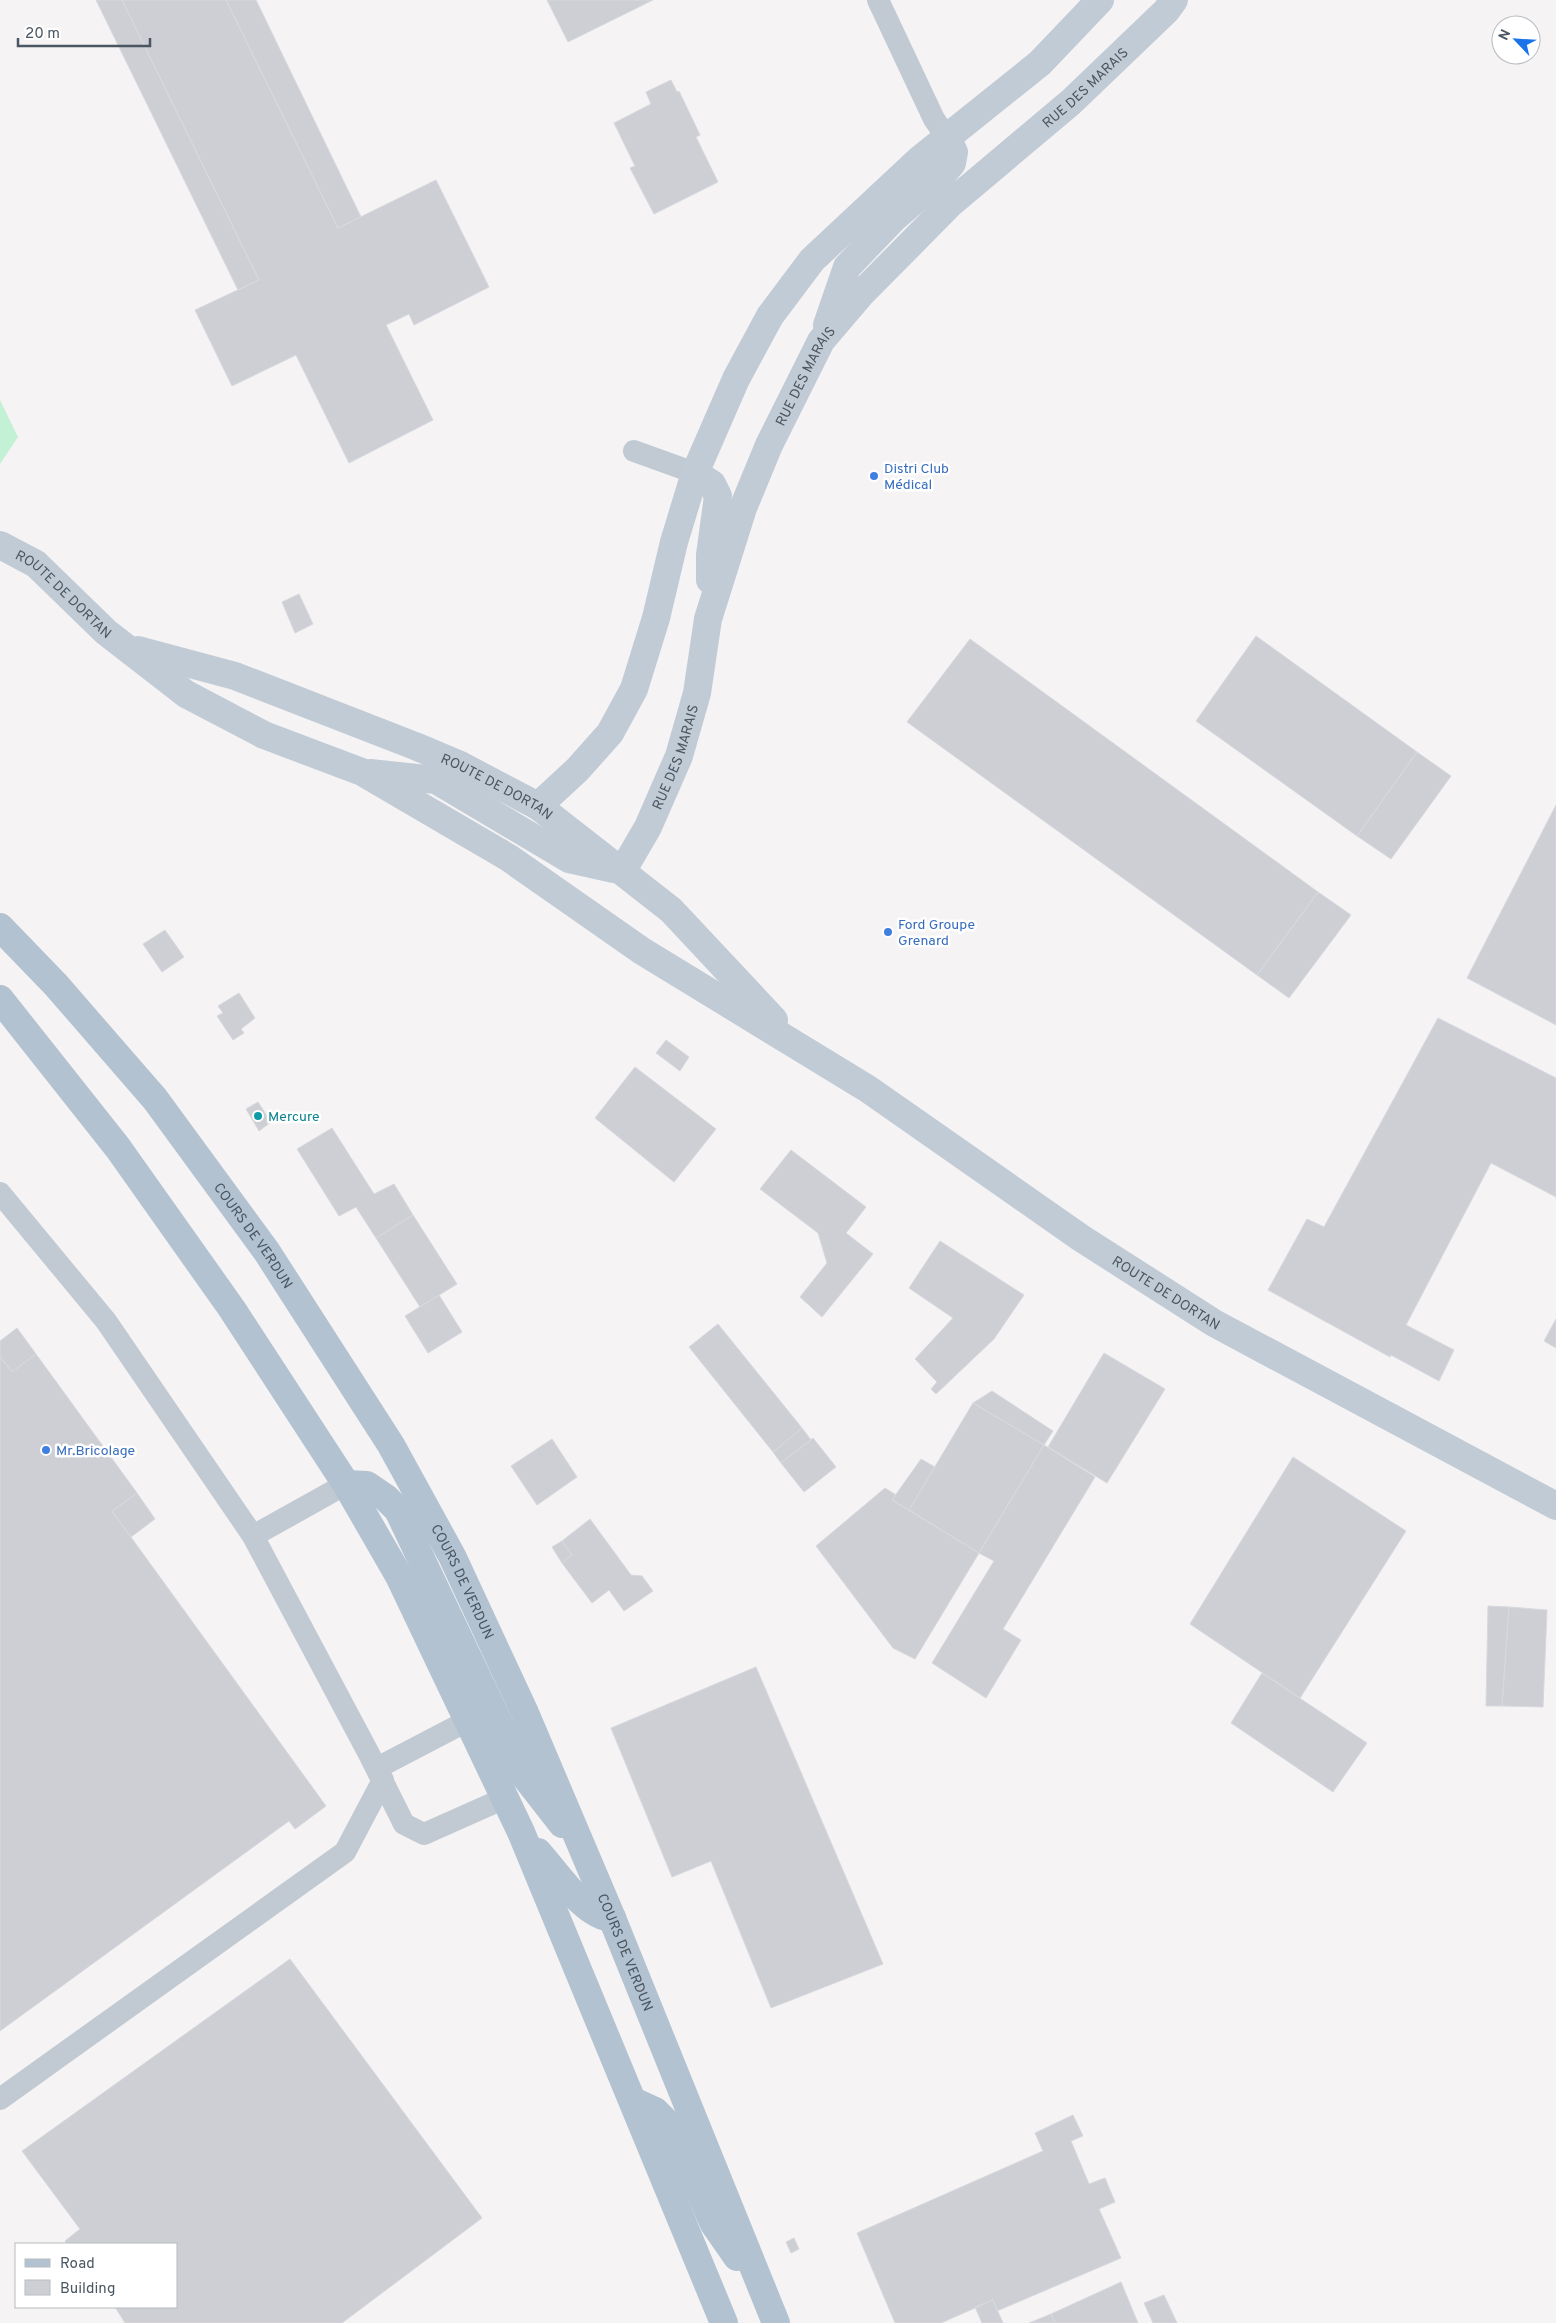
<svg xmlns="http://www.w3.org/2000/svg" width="1556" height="2323" viewBox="0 0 1556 2323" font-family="Overpass,sans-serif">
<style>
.green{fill:#c3f1d5}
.building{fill:#cdcfd5;stroke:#d7d9de}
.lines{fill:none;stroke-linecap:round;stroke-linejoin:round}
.lane{stroke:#c1cad2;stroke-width:22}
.secondary{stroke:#c1cbd6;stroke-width:28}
.primary{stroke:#b3c2d1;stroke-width:28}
.shop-dot{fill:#3f7fe0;stroke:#fff;stroke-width:2}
.culture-dot{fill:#0f9aa8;stroke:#fff;stroke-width:2}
.labels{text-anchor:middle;stroke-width:5;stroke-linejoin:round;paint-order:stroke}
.street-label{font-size:14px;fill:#4a5661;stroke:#fff}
.shop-label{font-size:14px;fill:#366cbe;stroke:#fff;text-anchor:start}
.culture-label{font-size:14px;fill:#0d838f;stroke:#fff;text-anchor:start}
</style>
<rect width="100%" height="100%" fill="#f5f3f3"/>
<path class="green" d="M0 400 18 437 0 464Z"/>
<path class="building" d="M96 0H122L259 280 238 290Z
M122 0H226L338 228 436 180 489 287 414 325 409 314 386 325 433 420 349 463 296 355 232 386 195 310 259 280Z
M226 0H256L361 217 338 228Z
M547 0H653L568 42Z
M671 80 677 92 679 91 700 135 696 137 718 182 654 214 630 168 635 166 614 123 651 104 646 92Z
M299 594 313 624 295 633 282 602Z
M1256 636 1417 752 1357 836 1196 721Z
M970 639 1318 892 1257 975 907 722Z
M1417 752 1451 776 1391 859 1357 836Z
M1556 805V1025L1467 978Z
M1318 892 1351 915 1289 998 1257 975Z
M165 930 184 957 162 972 143 944Z
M239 993 255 1018 241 1029 244 1033 233 1040 217 1016 223 1013 218 1006Z
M1438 1018 1556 1078V1197L1491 1163 1406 1325 1454 1350 1439 1381 1391 1355 1390 1357 1268 1290 1307 1219 1324 1227Z
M666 1040 689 1057 680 1071 656 1053Z
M635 1067 716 1129 674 1182 595 1118Z
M258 1102 271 1122 259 1131 246 1109Z
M332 1128 374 1194 394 1184 413 1215 376 1238 356 1207 339 1216 297 1149Z
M791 1150 866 1207 846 1233 873 1254 822 1317 800 1297 827 1263 818 1233 760 1189Z
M413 1215 457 1284 420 1307 376 1238Z
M940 1241 1024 1295 994 1339 936 1394 931 1389 937 1382 915 1359 953 1318 909 1288Z
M439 1295 462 1332 428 1353 405 1316Z
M1556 1319V1348L1544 1341Z
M718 1324 802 1428 773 1452 689 1347Z
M17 1328 36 1354 12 1372 0 1356V1341Z
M1104 1353 1165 1389 1107 1483 1048 1447Z
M36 1354 137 1493 112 1511 326 1806 295 1829 289 1821 0 2031V1356L12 1372Z
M992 1391 1053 1431 1044 1445 973 1403Z
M973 1403 1044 1445 979 1553 909 1510Z
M802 1428 811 1440 781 1463 773 1452Z
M813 1438 836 1467 804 1492 781 1463Z
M552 1439 577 1477 537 1505 511 1466Z
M1044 1445 1095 1477 1003 1629 1021 1640 986 1698 932 1663 994 1561 979 1553Z
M1293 1457 1406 1531 1300 1698 1190 1624Z
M921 1459 935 1467 909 1510 892 1500Z
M885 1488 896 1495 892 1500 979 1553 915 1659 893 1648 816 1546Z
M137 1493 155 1519 131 1537 112 1511Z
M590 1519 631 1575 642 1576 653 1591 624 1611 609 1590 592 1603 562 1563 572 1555 562 1541Z
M562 1541 572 1555 562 1563 552 1547Z
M1488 1606 1509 1607 1502 1706H1486Z
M1509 1607 1547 1610 1543 1707 1502 1706Z
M756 1667 883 1964 771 2008 711 1861 672 1877 611 1728Z
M1262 1673 1367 1743 1333 1792 1231 1723Z
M290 1959 482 2218 342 2323H125L115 2307H176V2244H67L65 2241 80 2229 22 2151Z
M1073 2115 1083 2136 1071 2141 1089 2184 1105 2178 1115 2202 1099 2209 1121 2258 997 2311 993 2300 941 2323H895L857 2233 1043 2151 1035 2133Z
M794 2238 799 2249 791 2253 786 2242Z
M1121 2282 1138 2323H1055L1051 2314Z
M1164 2295 1177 2323H1153L1144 2303Z
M993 2300 1003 2323H982L975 2307Z
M1051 2314 1055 2323H1029Z"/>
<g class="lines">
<path class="lane" d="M878 0 934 119 947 138
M634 451 695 473
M0 1193 106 1321 253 1536 369 1754 404 1824 424 1834 505 1798
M253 1536 346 1484
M377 1768 469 1720
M0 2099 345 1852 383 1780"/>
<g class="secondary">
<path d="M827 325 847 267 893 219 938 180 952 163 954 152 947 138"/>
<path d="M695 473 712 484 718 496 710 555V580"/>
<path id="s1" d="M0 545 36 564 106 632 186 694 264 735 362 772 509 858 642 951 868 1089 1081 1238 1214 1323 1556 1506"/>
<path id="s2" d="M138 650 235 676 415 746 460 765 538 806 671 910 774 1020"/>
<path d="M370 773 436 780 569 859 614 869"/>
<path d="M538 806 577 770 610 733 634 689 656 618 674 542 695 473 736 379 770 316 812 260 919 160 1040 63 1100 0"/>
<path id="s3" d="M623 870 648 827 679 756 697 693 708 619 743 508 769 445 821 341 861 294 951 203 1071 102 1166 11 1174 0"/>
</g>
<g class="primary">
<path id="s4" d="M0 927 56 985 155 1099 267 1252 391 1445 452 1556 525 1713 612 1918 776 2323"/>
<path d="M0 999 118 1148 232 1309 346 1484 399 1576 521 1832 724 2323"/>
<path d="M346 1484 367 1485 386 1498 398 1510 523 1774 562 1824"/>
<path d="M538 1852C556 1872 585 1917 612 1918"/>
<path d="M633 2101 655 2111 670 2126 714 2224 737 2257"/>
</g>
</g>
<g class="shop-dot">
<circle cx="874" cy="476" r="5"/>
<circle cx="888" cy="932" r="5"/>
<circle cx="46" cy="1450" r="5"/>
</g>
<circle class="culture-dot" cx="258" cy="1116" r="5"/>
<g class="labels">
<g class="street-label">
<text dy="5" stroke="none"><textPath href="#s3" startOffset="935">RUE DES MARAIS</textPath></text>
<text dy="5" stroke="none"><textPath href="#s3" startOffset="530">RUE DES MARAIS</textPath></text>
<text dy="5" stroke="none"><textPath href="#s1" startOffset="81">ROUTE DE DORTAN</textPath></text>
<text dy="5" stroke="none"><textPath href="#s3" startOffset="125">RUE DES MARAIS</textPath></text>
<text dy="5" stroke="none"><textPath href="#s2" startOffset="385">ROUTE DE DORTAN</textPath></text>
<text dy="5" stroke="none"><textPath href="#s4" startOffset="400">COURS DE VERDUN</textPath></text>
<text dy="5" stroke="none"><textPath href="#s1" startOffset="1391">ROUTE DE DORTAN</textPath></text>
<text dy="5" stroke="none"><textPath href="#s4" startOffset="805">COURS DE VERDUN</textPath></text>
<text dy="5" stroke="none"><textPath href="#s4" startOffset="1210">COURS DE VERDUN</textPath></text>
</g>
<g class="shop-label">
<text x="884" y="473">Distri Club<tspan x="884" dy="16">Médical</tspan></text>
<text x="898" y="929">Ford Groupe<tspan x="898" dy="16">Grenard</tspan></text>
<text x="56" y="1455">Mr.Bricolage</text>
</g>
<g class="culture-label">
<text x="268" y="1121">Mercure</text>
</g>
</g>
<rect x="15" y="2243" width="162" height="65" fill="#ffffff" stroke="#b7bbc0"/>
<rect x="25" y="2259" width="25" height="8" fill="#b3c2d1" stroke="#b7bbc0"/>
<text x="60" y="2268" font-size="15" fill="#4a5661">Road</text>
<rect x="25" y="2280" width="25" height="15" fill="#cdcfd5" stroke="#b7bbc0"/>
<text x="60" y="2293" font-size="15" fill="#4a5661">Building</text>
<g transform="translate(1516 40) rotate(295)"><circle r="24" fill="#ffffff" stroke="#b7bbc0"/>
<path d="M0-4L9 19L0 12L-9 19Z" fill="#1a73e8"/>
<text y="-8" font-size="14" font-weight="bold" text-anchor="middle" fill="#4a5661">N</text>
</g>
<path d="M18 38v8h132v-8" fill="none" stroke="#4a5661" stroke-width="2.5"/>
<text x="25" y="38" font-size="15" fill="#4a5661" stroke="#ffffff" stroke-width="4" paint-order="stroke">20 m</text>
</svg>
